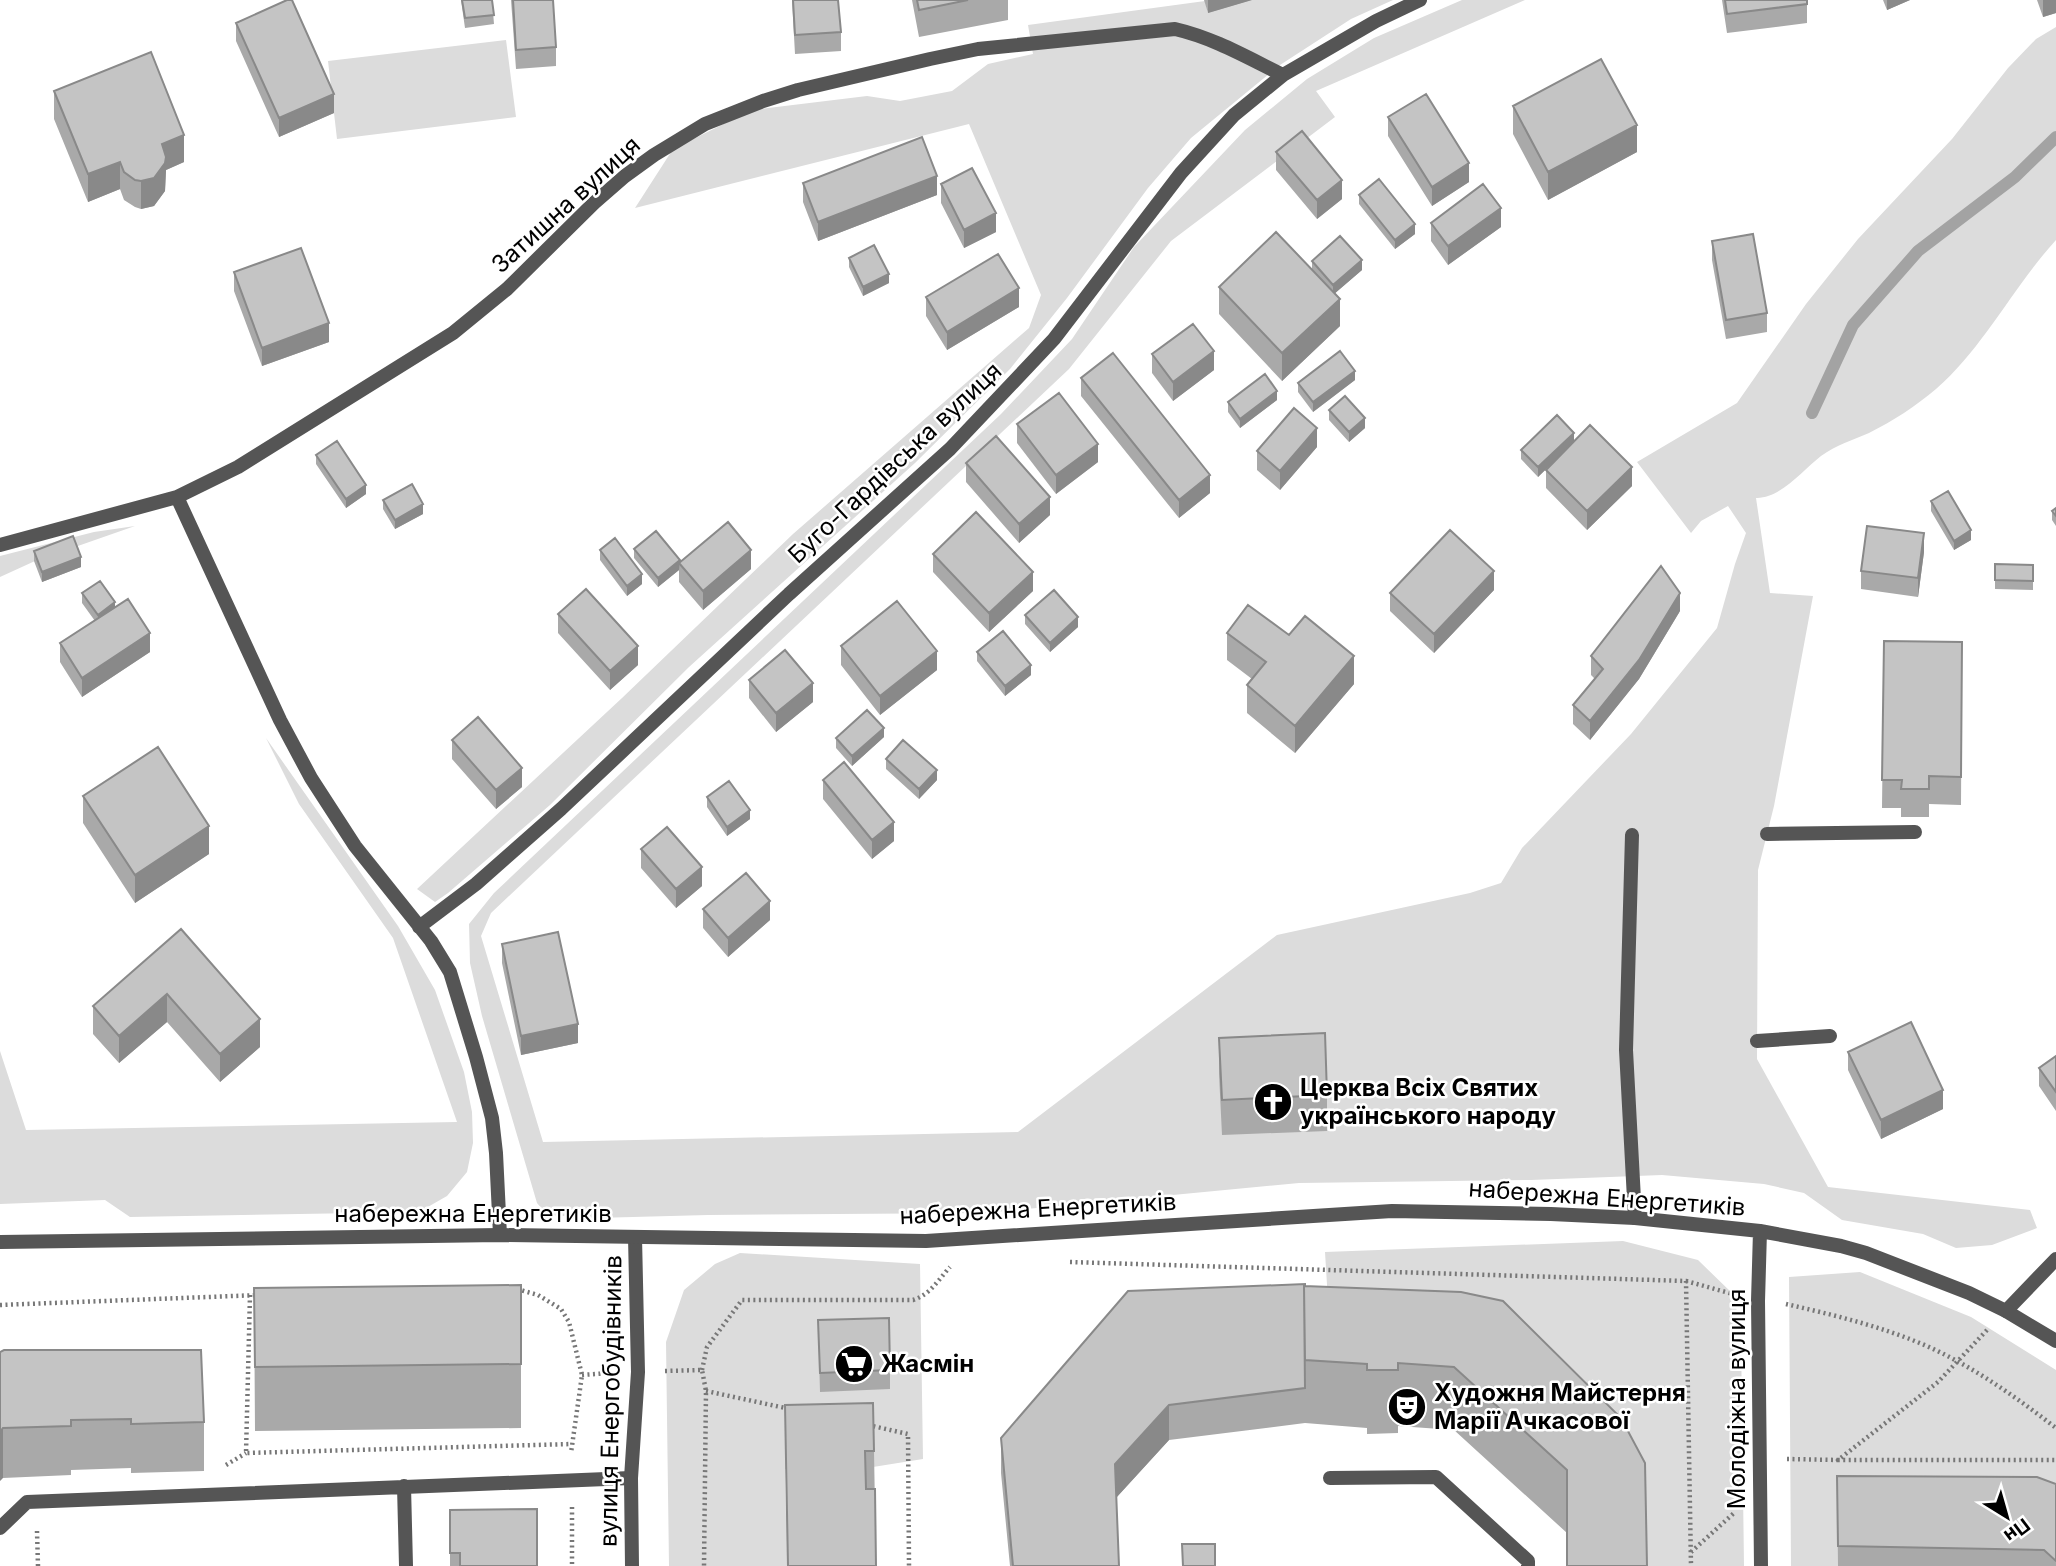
<svg xmlns="http://www.w3.org/2000/svg" width="2056" height="1566" viewBox="0 0 2056 1566" font-family="Inter,sans-serif">
<style>
.green{fill:#dcdcdc}
.lines{fill:none;stroke-linecap:round;stroke-linejoin:round}
.stream{stroke:#a3a3a3;stroke-width:12}
.path{stroke:#777;stroke-width:4.5;stroke-dasharray:2 3.5;stroke-linecap:butt}
.service{stroke:#555;stroke-width:14}
.minor{stroke:#555;stroke-width:14}
.tertiary{stroke:#555;stroke-width:14}
.wall{fill:#a9a9a9}
.shaded-wall{fill:#898989}
.building{fill:#c4c4c4;stroke:#898989;stroke-width:2}
.labels{text-anchor:middle;stroke-width:5;stroke-linejoin:round;paint-order:stroke}
.street-label{font-size:24px;fill:#000;stroke:#fff}
.poi-label{font-size:24px;font-weight:bold;fill:#000;stroke:#fff;text-anchor:start}
</style>
<rect width="100%" height="100%" fill="#fff"/>
<path class="green" d="M1252 0H1393L1351 19 1280 65 1191 138 1148 188 1067 298 1010 369 915 463 689 667 550 805 448 893 435 902 417 889 622 698 793 534 1029 328 1041 295 969 124 635 208 673 149 752 110 867 96 900 101 952 91 988 64 1033 54 1028 25 1205 1 1208 13Z
M1462 0H1525L1316 91 1335 117 1171 241 1069 369 491 913 481 936 543 1142 1018 1132 1277 935 1470 893 1501 883 1522 848 1631 734 1717 628 1735 564 1746 533 1728 506 1701 521 1691 533 1637 462 1737 403 1806 304 1858 239 1952 139 2008 68 2036 39 2056 27V240C2013 287 1984 347 1936 389 1916 406 1893 421 1869 433 1853 440 1836 445 1821 456 1803 470 1780 499 1756 498L1770 593 1813 596 1774 806 1758 870 1757 1059 1828 1187 2030 1210 2037 1228 1992 1245 1956 1248 1923 1234 1842 1220 1804 1193 1764 1184 1662 1175 1531 1180 1299 1183 985 1213 708 1215 595 1218 547 1215 537 1203 482 1016 470 963 469 924 494 893 1001 414 1072 339 1134 247 1245 130 1307 79 1374 38Z
M506 40 516 117 337 139 328 61Z
M135 526 35 561 0 577V556L94 532Z
M266 738 398 926 435 990 464 1072 472 1112 473 1143 467 1172 447 1196 419 1212 130 1217 105 1200 0 1204V1051L26 1130 457 1122 393 938 299 804Z
M1623 1241 1698 1260 1734 1295 1741 1336 1744 1566H1646L1645 1526 1331 1350 1325 1252Z
M740 1253 920 1264 923 1459 873 1467 785 1469 787 1566H669L666 1342 684 1290 715 1264Z
M1860 1272 1971 1317 2056 1370V1533L1838 1566H1791L1789 1277Z"/>
<g class="lines">
<path class="stream" d="M1812 413 1853 325 1918 251 2015 177 2056 137"/>
<path class="path" d="M1070 1262 1686 1281 1691 1566
M1686 1281 1733 1294
M517 1289 538 1295 561 1309 569 1322 582 1375 571 1453
M250 1295 246 1453 571 1444
M1786 1304C1834 1315 1884 1327 1929 1347 1975 1368 2016 1397 2056 1428
M0 1305 260 1295
M1987 1330 1938 1382 1838 1460H2056
M702 1370 707 1347 742 1300H913C931 1294 938 1280 950 1267
M665 1371 702 1370 706 1391 704 1566
M582 1375 610 1373
M706 1391 790 1409
M868 1425 908 1434 909 1566
M1787 1459 1838 1460
M226 1465 246 1453
M572 1507V1566
M37 1531 38 1566
M1691 1552 1734 1513"/>
<path class="service" d="M1767 834 1915 832
M1632 835 1626 1050 1635 1218
M1757 1041 1830 1036
M1330 1478 1436 1477 1528 1561V1566
M404 1486 406 1566
M0 1528 27 1502 631 1478"/>
<path class="minor" d="M177 497 280 720 311 778 355 846 431 941 450 972 476 1057 492 1118 496 1153 500 1235
M0 545 177 497 238 467 453 333 507 289 594 203 625 176 654 155 705 124 763 101 798 90 930 59 978 49 1175 29C1214 38 1248 58 1283 75
M419 927 476 884 561 809 789 594 950 449 1054 339 1181 173 1234 115 1283 75 1376 21 1420 0
M2006 1311 2056 1259
M632 1566 631 1478 638 1372 635 1237"/>
<path class="tertiary" d="M1760 1231 1758 1301 1761 1566
M0 1242 500 1235 926 1241 1392 1211 1551 1214 1635 1218 1760 1231 1841 1246 1866 1253 1969 1293 2006 1311 2056 1341"/>
</g>
<path class="wall" d="M461 0H492L494 24 465 28Z
M511 0H553L556 47V66L516 69Z
M792 0H838L841 32V51L795 54Z
M912 0H1008V20L919 37Z
M1204 0H1252L1208 13Z
M1722 0H1807V23L1727 33Z
M1883 0H1910L1887 10Z
M2037 0H2056V13L2043 17Z
M236 23 334 113 279 137 236 41Z
M54 91 184 162 166 170 165 191 154 206 141 209 135 207 124 200 120 189 88 202 54 119Z
M1513 106 1637 152 1548 200 1513 134Z
M1388 117 1469 182 1432 206 1388 136Z
M1276 152 1342 199 1317 219 1276 170Z
M803 183 937 195 818 241 803 202Z
M941 184 996 232 964 248 941 203Z
M1359 195 1415 234 1395 249 1359 204Z
M1431 223 1501 227 1448 265 1431 241Z
M1712 241 1767 313V332L1726 339 1712 260Z
M849 258 889 283 863 296 849 267Z
M1312 261 1362 270 1335 293 1340 326 1282 381 1219 314V287L1312 270Z
M234 272 329 342 262 366 234 291Z
M926 297 1019 307 947 350 926 316Z
M1152 354 1214 370 1173 401 1152 373Z
M1081 378 1210 493 1179 518 1081 396Z
M1355 380 1313 412 1298 392V383Z
M1277 400 1240 428 1228 412V402Z
M1329 410 1365 428 1349 442 1329 420Z
M1017 424 1098 462 1056 494 1017 443Z
M1574 442 1632 486 1587 530 1546 488V470L1561 454 1538 477 1521 459V450Z
M1317 447 1280 490 1257 470V451Z
M316 455 366 494 346 508 316 464Z
M966 463 1050 515 1019 543 966 482Z
M383 500 423 514 395 529 383 509Z
M1931 501 1971 540 1954 550 1931 511Z
M2056 508V526L2052 520V511Z
M634 549 680 562 751 569 703 610 679 582V570L658 587 634 558Z
M600 550 642 584 627 596 600 560Z
M34 551 81 567 42 582 34 561Z
M1924 552 1918 597 1861 589V571Z
M933 554 1033 591 989 632 933 572Z
M1995 564 2033 565V590L1995 589Z
M1494 590 1434 653 1390 611V593Z
M82 593 115 607 150 652 82 697 60 662V643L95 621 82 603Z
M1680 611 1639 679 1590 740 1573 724V705L1595 679 1591 675V656Z
M558 614 638 665 610 690 558 633Z
M1025 615 1078 627 1050 652 1025 624Z
M1227 633 1354 684 1295 753 1247 713V685L1252 679 1227 660Z
M1884 641 1962 642 1961 805 1929 804V817H1901V808H1882Z
M841 646 937 670 880 715 841 665Z
M977 652 1031 675 1005 696 977 661Z
M749 680 813 702 776 732 749 698Z
M884 737 852 766 836 748V738Z
M452 740 522 787 496 809 452 759Z
M886 759 937 780 919 799 886 769Z
M823 780 894 841 872 859 823 799Z
M83 796 209 854 135 903 83 823Z
M707 797 750 819 727 836 707 807Z
M641 849 702 886 676 908 641 868Z
M703 909 770 920 728 957 703 928Z
M181 929 260 1047 220 1082 167 1022 119 1063 93 1034V1006Z
M502 944 578 1043 521 1055 502 963Z
M1219 1038 1327 1095V1131L1222 1135 1219 1074Z
M1848 1052 1943 1109 1881 1139 1848 1070Z
M2056 1056V1111L2039 1086V1068Z
M521 1285V1428L255 1431 254 1288Z
M1305 1286 1621 1418 1567 1533 1454 1430 1398 1426V1433L1367 1434V1428L1305 1423 1169 1440 1116 1498 1119 1566H1010L1001 1473V1438Z
M818 1320 890 1370V1389L820 1392Z
M0 1352 204 1422V1471L131 1473V1468L71 1470V1475L3 1478Z
M785 1405 874 1451 876 1566H787Z
M1837 1476 2056 1484V1566H1838Z
M450 1510 537 1566H450Z"/>
<path class="shaded-wall" d="M1208 0H1252L1208 13Z
M1887 0H1910L1887 10Z
M2043 0H2056V13L2043 17Z
M334 94V113L279 137V118Z
M1637 125V152L1548 200V172Z
M184 135V162L166 170 165 191 154 206 141 209V181L162 144Z
M120 162V189L88 202V174Z
M1469 163V182L1432 206V187Z
M937 176V195L818 241V222Z
M1342 180V199L1317 219V200Z
M1501 208V227L1448 265V246Z
M996 213V232L964 248V230Z
M1415 224V234L1395 249V240Z
M1362 260V270L1333 295V285Z
M889 274V283L863 296V287Z
M1019 288V307L947 350V332Z
M1340 299V326L1282 381V353Z
M329 323V342L262 366V348Z
M1214 351V370L1173 401V382Z
M1355 371V380L1313 412V402Z
M1277 391V400L1240 428V419Z
M1365 418V428L1349 442V432Z
M1317 428V447L1280 490V471Z
M1574 433V442L1538 477V467Z
M1098 444V462L1056 494V475Z
M1632 467V486L1587 530V511Z
M1210 475V493L1179 518V500Z
M366 485V494L346 508V499Z
M1050 497V515L1019 543V524Z
M423 504V514L395 529V520Z
M1971 530V540L1954 550V541Z
M1924 533V552L1918 597V578Z
M751 550V569L703 610V591Z
M81 557V567L42 582V572Z
M680 560 679 570 658 587V578Z
M1494 571V590L1434 653V634Z
M1033 572V591L989 632V613Z
M642 574V584L627 596V586Z
M1680 593V611L1639 679 1590 740V721Z
M115 602V612L98 625V615Z
M1078 617V627L1050 652V643Z
M150 633V652L82 697V678Z
M638 646V665L610 690V671Z
M937 651V670L880 715V696Z
M1354 656V684L1295 753V726Z
M1031 665V675L1005 696V686Z
M813 683V702L776 732V713Z
M884 728V737L852 766V756Z
M522 768V787L496 809V790Z
M937 770V780L919 799V789Z
M750 810V819L727 836V827Z
M894 822V841L872 859V840Z
M209 826V854L135 903V875Z
M702 867V886L676 908V889Z
M770 901V920L728 957V938Z
M167 994V1022L119 1063V1036Z
M260 1019V1047L220 1082V1054Z
M578 1024V1043L521 1055V1036Z
M1943 1090V1109L1881 1139V1120Z
M1169 1405V1440L1115 1499V1464Z
M3 1428V1478L0 1481V1432Z"/>
<path class="building" d="M287 0H292L334 94 279 118 236 23Z
M462 0H492L494 15 465 18Z
M513 0H553L556 47 516 50Z
M793 0H838L841 32 795 35Z
M917 0H968L919 10Z
M1725 0H1807V4L1727 14Z
M151 52 184 135 162 144 166 157 165 163 154 178 141 181 135 180 124 172 120 162 88 174 54 91Z
M1601 59 1637 125 1548 172 1513 106Z
M1426 94 1469 163 1432 187 1388 117Z
M1302 131 1342 180 1317 200 1276 152Z
M922 137 937 176 818 222 803 183Z
M972 168 996 213 964 230 941 184Z
M1379 179 1415 224 1395 240 1359 195Z
M1483 184 1501 208 1448 246 1431 223Z
M1276 232 1340 299 1282 353 1219 287Z
M1753 234 1767 313 1726 320 1712 241Z
M1340 236 1362 260 1333 285 1312 261Z
M874 245 889 274 863 287 849 258Z
M301 248 329 323 262 348 234 272Z
M998 254 1019 288 947 332 926 297Z
M1193 324 1214 351 1173 382 1152 354Z
M1340 351 1355 371 1313 402 1298 383Z
M1113 353 1210 475 1179 500 1081 378Z
M1265 374 1277 391 1240 419 1228 402Z
M1059 393 1098 444 1056 475 1017 424Z
M1345 396 1365 418 1349 432 1329 410Z
M1294 408 1317 428 1280 471 1257 451Z
M1557 415 1574 433 1538 467 1521 450Z
M1590 425 1632 467 1587 511 1546 470Z
M996 436 1050 497 1019 524 966 463Z
M337 441 366 485 346 499 316 455Z
M412 484 423 504 395 520 383 500Z
M1948 491 1971 530 1954 541 1931 501Z
M2056 508V516L2052 511Z
M976 512 1033 572 989 613 933 554Z
M728 522 751 550 703 591 679 563Z
M1867 526 1924 533 1918 578 1861 571Z
M1450 530 1494 571 1434 634 1390 593Z
M656 531 680 560 658 578 634 549Z
M73 536 81 557 42 572 34 551Z
M615 538 642 574 627 586 600 550Z
M1995 564 2033 565V581L1995 580Z
M1661 566 1680 593 1639 660 1590 721 1573 705 1603 669 1591 656Z
M100 581 115 602 98 615 82 593Z
M586 589 638 646 610 671 558 614Z
M1054 590 1078 617 1050 643 1025 615Z
M128 599 150 633 82 678 60 643Z
M897 601 937 651 880 696 841 646Z
M1248 605 1289 635 1305 616 1354 656 1295 726 1247 685 1266 662 1227 633Z
M1003 631 1031 665 1005 686 977 652Z
M1884 641 1962 642 1961 777 1929 776V789H1901L1902 780H1882Z
M785 650 813 683 776 713 749 680Z
M867 710 884 728 852 756 836 738Z
M478 717 522 768 496 790 452 740Z
M903 740 937 770 919 789 886 759Z
M158 747 209 826 135 875 83 796Z
M844 762 894 822 872 840 823 780Z
M729 781 750 810 727 827 707 797Z
M667 827 702 867 676 889 641 849Z
M746 873 770 901 728 938 703 909Z
M181 929 260 1019 220 1054 167 994 119 1036 93 1006Z
M558 932 578 1024 521 1036 502 944Z
M1911 1022 1943 1090 1881 1120 1848 1052Z
M1325 1033 1327 1095 1222 1100 1219 1038Z
M2056 1056V1092L2039 1068Z
M1305 1284V1286H1304L1305 1388 1169 1405 1115 1464 1119 1566H1013L1001 1438 1128 1291Z
M521 1285V1364L255 1367 254 1288Z
M1304 1286 1461 1292 1503 1301 1621 1418 1645 1463 1647 1566H1567V1470L1454 1367 1398 1363V1370H1367V1364L1305 1360Z
M889 1318 890 1370 820 1373 818 1320Z
M4 1350H201L204 1422 131 1424V1419L71 1420V1426L3 1428 0 1432V1352Z
M873 1403 874 1451H865L866 1489H875L876 1566H788L785 1405Z
M1837 1476 2037 1477 2056 1484V1561L2044 1550 1838 1546Z
M537 1509V1566H460V1553H450V1510Z
M1182 1544H1215V1566H1183Z"/>
<defs>
<g id="church-disc" transform="scale(2.0125)"><circle r="9.5" fill="#000" stroke="#fff"/><path d="M-1.2-6h2.4v3.5h3.3v2.4h-3.3V6h-2.4V-.1h-3.3v-2.4h3.3Z" fill="#fff"/></g>
<g id="supermarket-disc" transform="scale(2.0125)"><circle r="9.5" fill="#000" stroke="#fff"/><path d="M-6-5.5h2.5l.6 2H6L4.5 2H-2.5L-4.4-4H-6ZM-1.5 3.2a1.3 1.3 0 1 0 .1 0ZM3 3.2a1.3 1.3 0 1 0 .1 0Z" fill="#fff"/></g>
<g id="theatre-disc" transform="scale(2.0125)"><circle r="9.5" fill="#000" stroke="#fff"/><path d="M-5-5.5Q0-4 5-5.5V0Q5 5 0 6Q-5 5-5 0ZM-3.3-2.5H-1v1.5H-3.3ZM1-2.5H3.3v1.5H1ZM-2.8 1Q0 5.5 2.8 1Z" fill="#fff"/></g>
</defs>
<g fill-rule="evenodd">
<use href="#church-disc" x="1273" y="1102"/>
<use href="#supermarket-disc" x="854" y="1364"/>
<use href="#theatre-disc" x="1407" y="1407"/>
</g>
<g class="labels">
<g class="street-label">
<text transform="translate(566 205) rotate(-42)" y="8">Затишна вулиця</text>
<text transform="translate(895 463) rotate(-43)" y="8">Буго-Гардівська вулиця</text>
<text transform="translate(1607 1198) rotate(4)" y="8">набережна Енергетиків</text>
<text transform="translate(1038 1209) rotate(-3)" y="8">набережна Енергетиків</text>
<text x="473" y="1222">набережна Енергетиків</text>
<text transform="translate(1737 1399) rotate(-90)" y="8">Молодіжна вулиця</text>
<text transform="translate(611 1401) rotate(-89)" y="8">вулиця Енергобудівників</text>
</g>
<g class="poi-label">
<text x="1300" y="1096">Церква Всіх Святих<tspan x="1300" dy="28">українського народу</tspan></text>
<text x="881" y="1372">Жасмін</text>
<text x="1434" y="1401">Художня Майстерня<tspan x="1434" dy="28">Марії Ачкасової</tspan></text>
</g>
</g>
<g transform="translate(2007 1517) rotate(143)" stroke="#ffffff" stroke-width="5" paint-order="stroke">
<path d="M0-5L12 26L0 18L-12 26Z" fill="#000000"/>
<text y="-10" font-size="19" font-weight="bold" text-anchor="middle" fill="#000000">Пн</text>
</g>
</svg>
